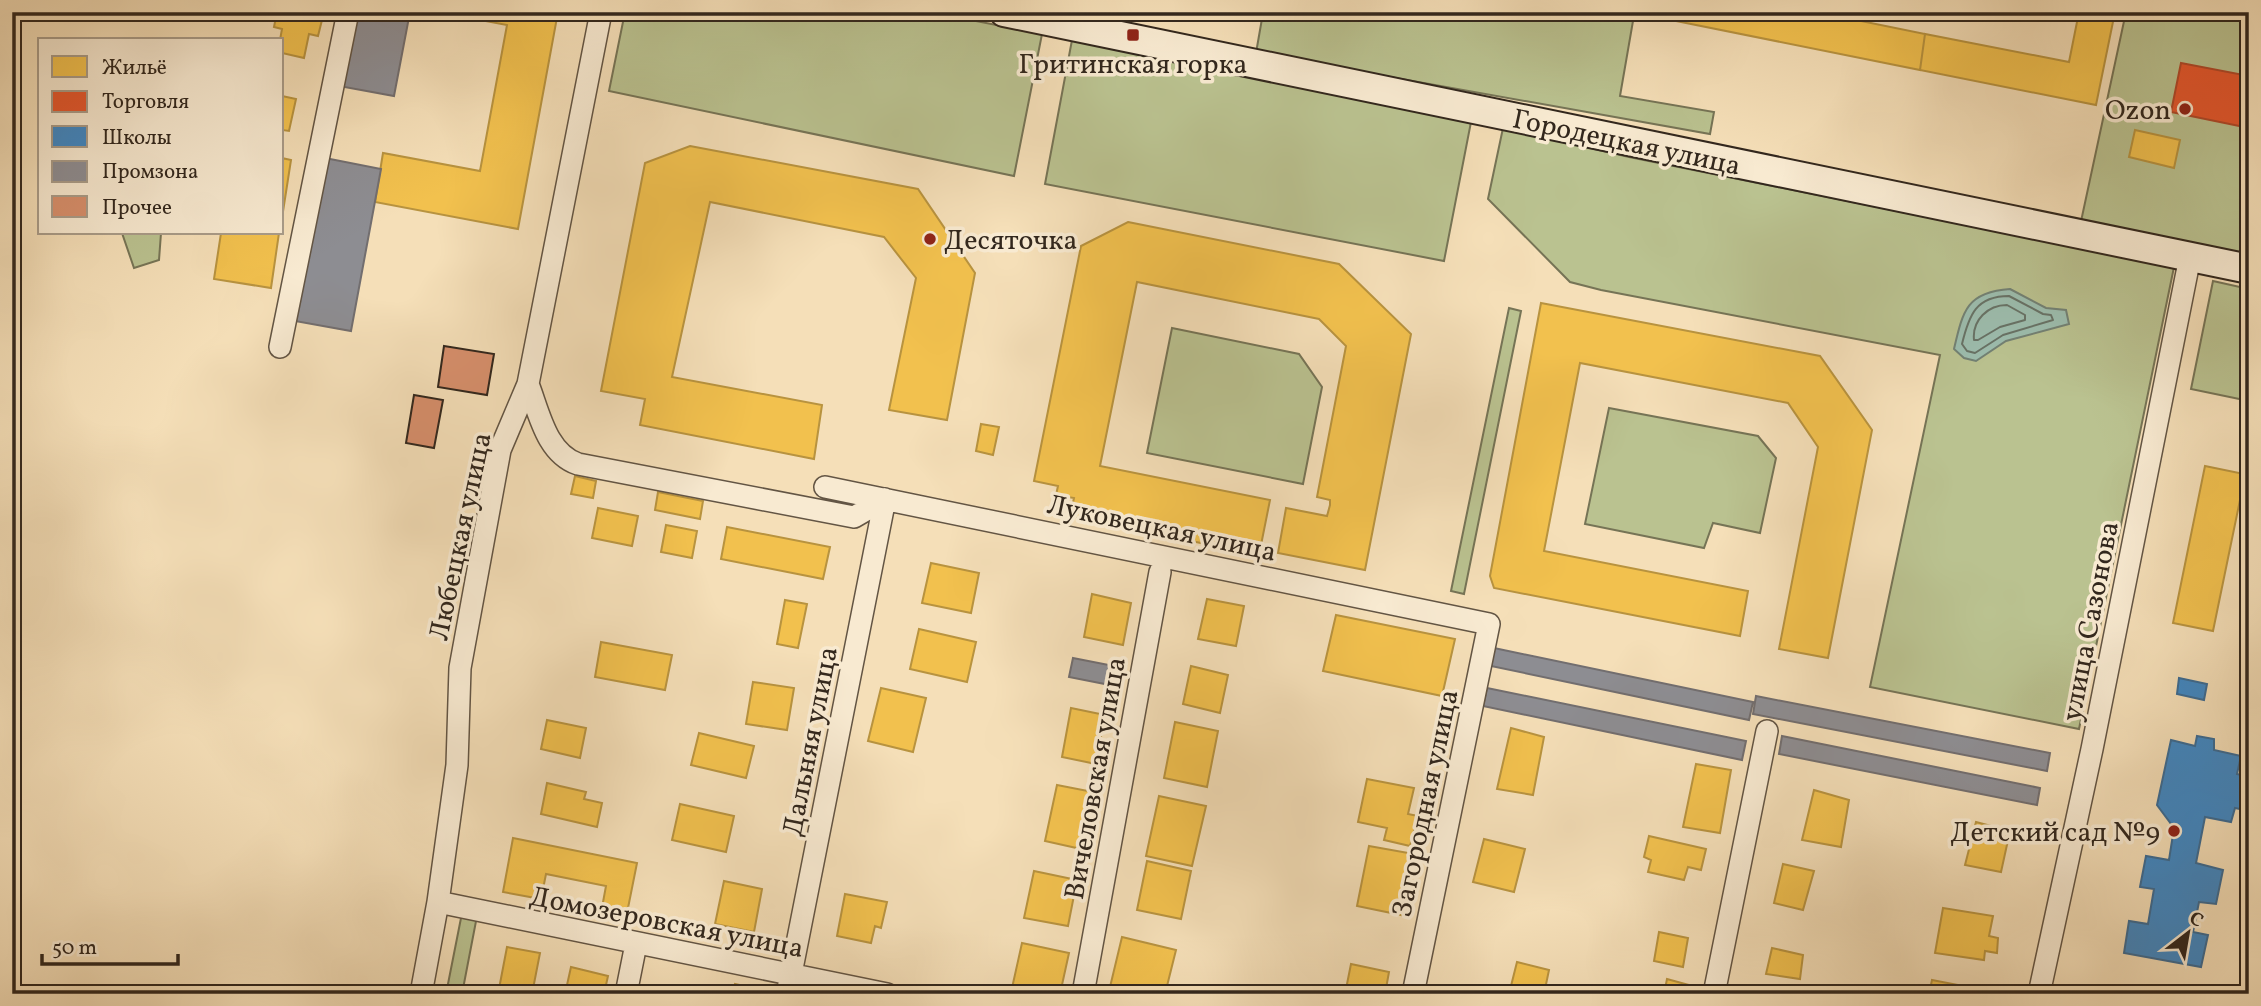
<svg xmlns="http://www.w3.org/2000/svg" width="2261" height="1006" viewBox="0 0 2261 1006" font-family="Vollkorn,serif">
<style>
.green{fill:#bac290;stroke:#767456;stroke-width:2}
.water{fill:#9cbdae;stroke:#728174;stroke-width:2}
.homes{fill:#f2c14e;stroke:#b8933f;stroke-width:2}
.shops{fill:#e4572e;stroke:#af4929;stroke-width:2}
.schools{fill:#3f88c5;stroke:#3b6b93;stroke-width:2}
.industry{fill:#8d8d92;stroke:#726e6f;stroke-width:2}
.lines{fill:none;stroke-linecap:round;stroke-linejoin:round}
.shore{stroke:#677266;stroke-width:2}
.building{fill:#d78f6c;stroke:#32271d;stroke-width:2}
.street-casing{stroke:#635544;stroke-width:24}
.secondary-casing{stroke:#32271d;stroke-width:32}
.street{stroke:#f8ead1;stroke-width:21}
.secondary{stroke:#f8ead1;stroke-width:28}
.poi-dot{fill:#8f2418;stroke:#f8ead1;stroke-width:2.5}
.labels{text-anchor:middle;stroke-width:7;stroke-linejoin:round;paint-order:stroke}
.poi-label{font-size:28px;fill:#32271d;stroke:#f8ead1;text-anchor:end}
.street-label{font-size:28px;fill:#32271d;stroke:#f8ead1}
</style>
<rect width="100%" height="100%" fill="#f5dfb8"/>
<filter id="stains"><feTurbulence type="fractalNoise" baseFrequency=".00286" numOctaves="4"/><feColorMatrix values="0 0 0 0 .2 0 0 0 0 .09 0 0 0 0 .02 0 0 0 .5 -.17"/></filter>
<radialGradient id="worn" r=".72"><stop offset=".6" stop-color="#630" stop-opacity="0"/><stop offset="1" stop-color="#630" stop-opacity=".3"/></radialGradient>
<path class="green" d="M625 12H930L1042 34 1014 176 609 91Z
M1286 12H1585L1633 21 1620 96 1714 112 1710 134 1256 53 1263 13 1285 17Z
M2126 12H2220V15L2249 21V262L2080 226Z
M1072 40 1471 122 1444 261 1045 184Z
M1503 128 1629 157 2174 267 2079 729 1870 687 1940 355 1601 290 1570 282 1488 199Z
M122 233H161L159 260 134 268Z
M2213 281 2249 289V401L2191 389Z
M1509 308 1521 311 1464 594 1451 591Z
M1172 328 1299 354 1322 387 1303 484 1147 453Z
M1609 408 1758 436 1776 458 1760 533 1713 523 1704 548 1585 524Z
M462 913 477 916 462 994H446Z"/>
<path class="water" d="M2010 289 2046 308 2066 310 2069 324 2006 341 1976 361 1964 358 1954 349C1963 310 1967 292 2010 289Z"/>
<path class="homes" d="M277 12H324L318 36 309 34 304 58 282 53V40H280L282 29 274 27Z
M438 12H558L518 229 375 202 383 153 480 171 507 25Z
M1657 12H1817L1925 34 1920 70 1656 17Z
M2079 12H2115L2096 105 1920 70 1925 34 2069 62Z
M2220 12H2249V21L2220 15Z
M282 96 296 99 289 131 282 130Z
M2135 130 2180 140 2174 168 2129 157Z
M690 146 918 189 975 273 947 420 889 410 916 278 884 237 710 202 672 377 822 405 814 459 640 425 645 399 601 391 645 163Z
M282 158 291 160 282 218Z
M1128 222 1339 264 1411 334 1365 570 1278 553 1286 508 1327 516 1330 505V500L1317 497 1346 346 1319 319 1137 282 1100 466 1270 500 1259 555 1070 516 1074 498 1056 495 1058 486 1034 481 1081 246Z
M221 233H279L271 288 214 279Z
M1541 303 1820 356 1872 430 1828 658 1779 649 1818 447 1788 403 1580 363 1544 551 1748 591 1740 636 1494 588 1490 576Z
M981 424 999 427 993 455 976 451Z
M2205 466 2249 475V501L2240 500 2213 631 2173 623Z
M575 476 596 481 593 498 571 494Z
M658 492 703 501 700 519 655 510Z
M598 508 638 516 632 546 592 538Z
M666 525 697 531 692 558 661 552Z
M727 527 830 547 823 579 721 559Z
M931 563 979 573 971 613 922 603Z
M1092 594 1131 603 1123 645 1084 637Z
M1207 599 1244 606 1236 646 1198 639Z
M785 600 807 604 798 648 777 644Z
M1336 615 1455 639 1442 696 1323 671Z
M919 629 976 642 967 682 910 669Z
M601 642 672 655 665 690 595 677Z
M1191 666 1228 675 1220 713 1183 704Z
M753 682 794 688 787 730 746 724Z
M881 688 926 698 913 752 868 741Z
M1071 708 1105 715 1096 764 1062 757Z
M547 720 586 728 580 758 541 749Z
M1175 722 1218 731 1207 787 1164 778Z
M1511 728 1544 737 1533 795 1497 789Z
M699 733 754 746 746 778 691 765Z
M1696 764 1731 770 1720 833 1683 827Z
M1367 779 1414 788 1408 814 1418 816 1410 846 1384 840 1387 828 1358 822Z
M547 783 586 792 584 799 602 803 597 827 541 814Z
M1057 785 1093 792 1081 849 1045 841Z
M1814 790 1849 800 1841 847 1802 840Z
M1159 796 1206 806 1192 866 1146 856Z
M680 804 734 816 726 852 672 840Z
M1976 822 2010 831 2001 872 1965 865Z
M1649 836 1706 849 1701 870 1688 867 1684 880 1648 872 1651 860 1644 857Z
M513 838 637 863 626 918 601 913 606 886 546 874 541 899 503 892Z
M1484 839 1525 849 1514 892 1473 882Z
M1369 846 1414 854 1401 915 1357 906Z
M1147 861 1191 871 1181 919 1137 910Z
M1783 864 1814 871 1803 910 1774 903Z
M1034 871 1077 880 1068 926 1024 918Z
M724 881 762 889 754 932 715 924Z
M845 894 887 902 881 928 875 926 871 943 837 936Z
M1943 908 1993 916 1989 936 1998 938 1997 953 1985 951 1984 960 1935 953Z
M1659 932 1688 938 1683 967 1654 961Z
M1122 937 1176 950 1165 994H1140L1110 987Z
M1022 943 1069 953 1060 994H1038L1012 988Z
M507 947 540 953 532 994H498Z
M1772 948 1803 955 1800 979 1766 974Z
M1517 962 1549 970 1544 994H1509Z
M1351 964 1389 972 1385 994H1345Z
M571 967 608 976 604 994H565Z
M1667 979 1696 987 1694 994H1664Z
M1932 980 1979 989V994H1929Z
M735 984 767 991 766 994H733Z"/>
<path class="shops" d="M2181 63 2249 76V128L2171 112Z"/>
<path class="schools" d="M2179 678 2207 684 2204 700 2177 694Z
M2197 736 2214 739V750L2241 756 2237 774 2249 777V811L2235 808 2231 822 2205 817 2196 863 2223 870 2216 904 2199 902 2193 932 2208 935 2201 967 2124 953 2129 921 2148 924 2154 889 2140 887 2146 856 2169 860 2174 828 2157 805 2171 740 2195 746Z"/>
<path class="industry" d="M353 12H410L394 96 339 86Z
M325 158 381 169 351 331 295 321Z
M1494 648 1753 702 1749 720 1491 666Z
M1073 658 1119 667 1115 686 1069 677Z
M1487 688 1746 741 1742 760 1483 706Z
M1756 696 2050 753 2047 771 1753 714Z
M1782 736 2040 788 2037 805 1779 754Z"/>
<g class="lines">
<path class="shore" d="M2009 296 2043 314 2051 315 2053 320 2003 335 1975 353 1967 351 1962 344C1969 315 1976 296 2009 296Z
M2007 305 2025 315V320L2000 327 1978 340H1974C1972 320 1988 305 2007 305Z"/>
</g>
<path class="building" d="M444 346 494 354 487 395 438 387Z
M414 395 443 400 434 448 406 443Z"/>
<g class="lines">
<g class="street-casing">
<path id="street" d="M280 347 348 12
M528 384C539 412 546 453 578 464L854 517 885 499
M825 487 1489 624 1413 994
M438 902 887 994
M421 994 438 902 457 765 460 668 500 450 528 384 601 12
M626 994 636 944
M787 994 885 499
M1083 994 1160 572
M1714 994 1767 731
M2039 994 2092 749 2190 257"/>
</g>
<g class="secondary-casing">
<path id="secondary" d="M1004 12 2249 269"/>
</g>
<use href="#street" class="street"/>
<use href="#secondary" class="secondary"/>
</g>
<g class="poi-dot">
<rect x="1126" y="28" width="14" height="14" rx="3.5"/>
<circle cx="2185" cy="109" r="7"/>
<circle cx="930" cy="239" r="7"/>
<circle cx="2174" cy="831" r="7"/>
</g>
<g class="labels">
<g class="poi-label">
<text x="1133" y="73" text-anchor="middle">Гритинская горка</text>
<text x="2171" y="119">Ozon</text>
<text x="944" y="249" text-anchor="start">Десяточка</text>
<text x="2160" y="841">Детский сад №9</text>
</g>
<g class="street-label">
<text transform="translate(1627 141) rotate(12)" y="10">Городецкая улица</text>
<text transform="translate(1162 527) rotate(12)" y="10">Луковецкая улица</text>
<text transform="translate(459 536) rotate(-78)" y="10">Любецкая улица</text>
<text transform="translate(2089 621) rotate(-79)" y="10">улица Сазонова</text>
<text transform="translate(809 741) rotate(-79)" y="10">Дальняя улица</text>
<text transform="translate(1094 778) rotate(-80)" y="10">Вичеловская улица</text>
<text transform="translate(1424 803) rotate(-78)" y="10">Загородная улица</text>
<text transform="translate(667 921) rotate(11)" y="10">Домозеровская улица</text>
</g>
</g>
<rect width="2261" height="1006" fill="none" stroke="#f5dfb8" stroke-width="42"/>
<rect x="14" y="14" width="2233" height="978" fill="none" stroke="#32271d" stroke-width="3.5"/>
<rect x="21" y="21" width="2219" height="964" fill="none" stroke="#32271d" stroke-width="2"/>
<rect x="38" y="38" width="245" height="196" fill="#f8ead1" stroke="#a99c89" stroke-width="2"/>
<rect x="52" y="56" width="35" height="21" fill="#f2c14e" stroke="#a99c89" stroke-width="2"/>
<text x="102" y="74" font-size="21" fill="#32271d">Жильё</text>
<rect x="52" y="91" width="35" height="21" fill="#e4572e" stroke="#a99c89" stroke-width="2"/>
<text x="102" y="108" font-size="21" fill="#32271d">Торговля</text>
<rect x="52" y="126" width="35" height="21" fill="#3f88c5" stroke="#a99c89" stroke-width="2"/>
<text x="102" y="144" font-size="21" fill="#32271d">Школы</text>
<rect x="52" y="161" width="35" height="21" fill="#8d8d92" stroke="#a99c89" stroke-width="2"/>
<text x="102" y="178" font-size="21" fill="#32271d">Промзона</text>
<rect x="52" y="196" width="35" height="21" fill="#d78f6c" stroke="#a99c89" stroke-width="2"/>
<text x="102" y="214" font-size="21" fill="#32271d">Прочее</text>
<g transform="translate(2188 933) rotate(31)" stroke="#f8ead1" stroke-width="5" paint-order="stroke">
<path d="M0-5L12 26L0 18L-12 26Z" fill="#32271d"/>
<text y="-10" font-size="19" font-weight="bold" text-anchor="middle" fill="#32271d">С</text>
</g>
<path d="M42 954v10h136v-10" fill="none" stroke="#32271d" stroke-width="3.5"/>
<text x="52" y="954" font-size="21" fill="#32271d" stroke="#f8ead1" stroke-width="5" paint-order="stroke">50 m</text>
<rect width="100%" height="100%" filter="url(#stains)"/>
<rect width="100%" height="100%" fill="url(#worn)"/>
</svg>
